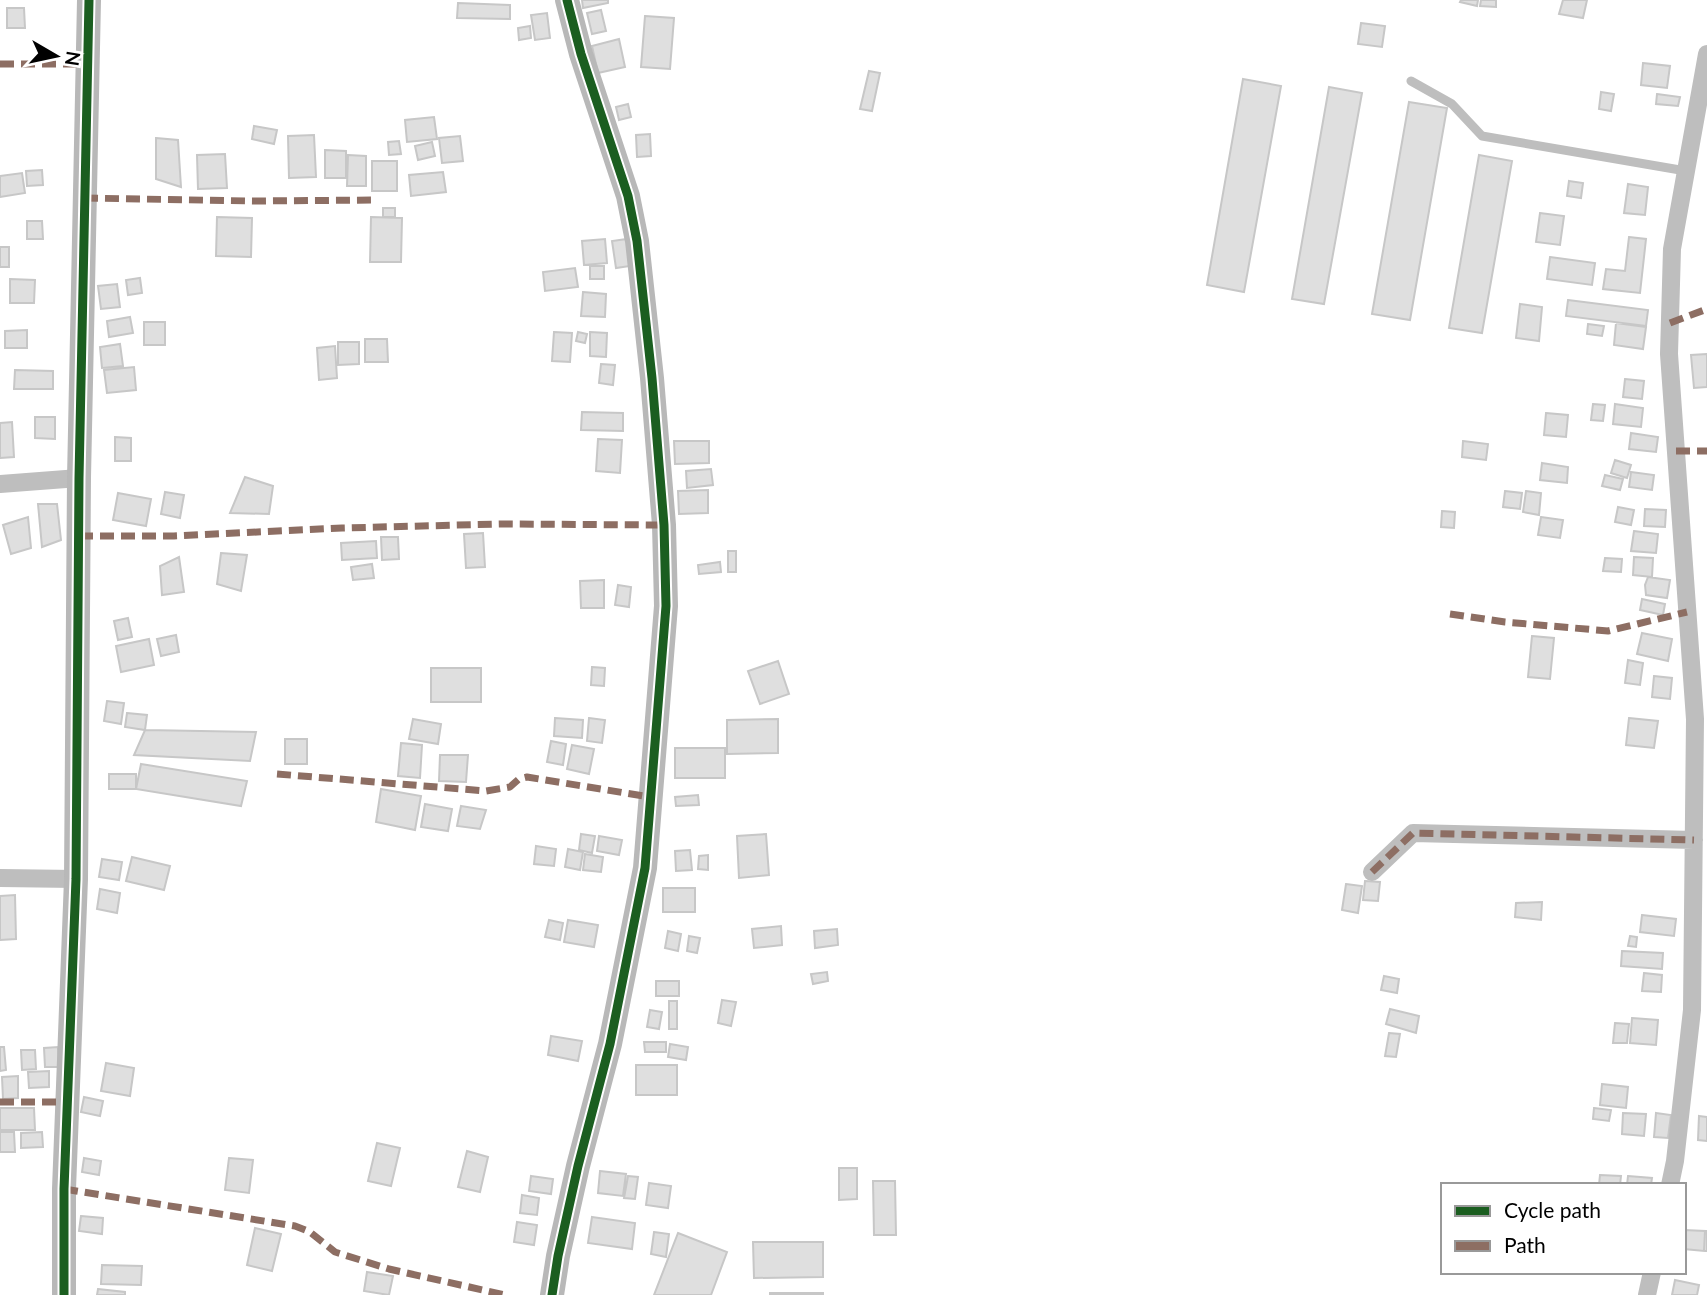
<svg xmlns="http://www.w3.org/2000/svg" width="1707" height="1295" viewBox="0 0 1707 1295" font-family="Lato,sans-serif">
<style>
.building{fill:#dfdfdf;stroke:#c7c7c7;stroke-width:2}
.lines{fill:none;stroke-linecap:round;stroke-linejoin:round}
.lane{stroke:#bebebe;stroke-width:9}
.street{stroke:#bebebe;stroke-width:18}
.secondary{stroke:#b8b8b8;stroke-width:24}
.quiet{stroke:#8d6e63;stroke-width:7;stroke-dasharray:14 7;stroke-linecap:butt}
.cycleway-casing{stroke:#fff;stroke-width:13}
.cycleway{stroke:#1b5e20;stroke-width:9}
</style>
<rect width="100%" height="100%" fill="#fff"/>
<path class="building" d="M582 0H608V3L583 8Z
M1461 0H1478L1477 6 1460 2Z
M1481 0H1496V7L1480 6Z
M1563 0H1587L1583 18 1559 14Z
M458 3 510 5V19L457 18Z
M7 8H24L25 28H7Z
M601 10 606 31 592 34 587 13Z
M547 13 550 38 535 40 531 15Z
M645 16 674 18 670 69 641 67Z
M1361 23 1385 26 1382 47 1358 44Z
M530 26 531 38 519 40 518 28Z
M619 39 625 67 598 73 592 46Z
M1643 63 1670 66 1667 88 1641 85Z
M869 71 880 73 872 111 860 109Z
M1243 79 1281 86 1244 292 1207 285Z
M1329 87 1362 93 1324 304 1292 299Z
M1601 92 1614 94 1611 111 1599 109Z
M1657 94 1680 97 1678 106 1656 104Z
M1409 102 1447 108 1410 320 1372 314Z
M628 104 631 117 619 120 616 107Z
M434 117 437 139 407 142 405 120Z
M254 126 277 130 274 144 252 139Z
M650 134 651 156 637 157 636 135Z
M314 135 316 177 289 178 288 136Z
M460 136 463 161 442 163 439 138Z
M156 138 178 140 181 187 156 179Z
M399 141 401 154 389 155 388 142Z
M432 142 435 156 418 160 415 146Z
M325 150 346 151V178H325Z
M225 154 227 188 198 189 197 155Z
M348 155 366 156V186H347Z
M1479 155 1512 161 1482 333 1449 328Z
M372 161H397V191H372Z
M42 170 43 185 27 186 26 171Z
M443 172 446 192 411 196 409 175Z
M22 173 25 193 0 197V176Z
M1569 181 1583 183 1581 198 1567 196Z
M1628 184 1648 187 1645 215 1624 213Z
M383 208H395V217H383Z
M1540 213 1564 216 1560 245 1536 242Z
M217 217 252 218 251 257 216 256Z
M371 217 402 218 401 262H370Z
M27 221H42L43 239H27Z
M1629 237 1646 239 1640 293 1603 289 1606 269 1625 271Z
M605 239 607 263 584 265 582 241Z
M627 239 630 266 616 268 612 241Z
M0 247H9V267H0Z
M1550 257 1595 263 1592 285 1547 279Z
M590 266H604V279H590Z
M575 268 578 287 545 291 543 272Z
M140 278 142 293 128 295 126 280Z
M10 279 35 280 34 303H10Z
M117 284 120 307 101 309 98 286Z
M583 292 606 294 605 317 581 316Z
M1568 300 1648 310 1646 326 1566 316Z
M1520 304 1542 307 1539 341 1516 338Z
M130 317 133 333 109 337 107 321Z
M144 322H165V345H144Z
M1616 323 1646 327 1643 349 1614 345Z
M1588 324 1604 326 1602 336 1587 334Z
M27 330V348H5V331Z
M554 332 572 333 570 362 552 361Z
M578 332 587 334 585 343 576 341Z
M590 332 607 333 606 357 590 356Z
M365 339H387L388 362H365Z
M338 342H359V364L338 365Z
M120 344 123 366 102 368 100 347Z
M335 346 337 378 319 380 317 348Z
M1707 354V387L1694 388 1691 355Z
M601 364 615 365 613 385 599 383Z
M134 367 136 390 107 393 104 370Z
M15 370 53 371V389H14Z
M1625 379 1644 381 1642 399 1623 397Z
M1593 404 1605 405 1603 421 1591 420Z
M1615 404 1643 408 1641 427 1613 424Z
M582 412 623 413V431L581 430Z
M1546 413 1568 415 1566 437 1544 435Z
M35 417H55V439L35 438Z
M12 422 14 457 0 458V423Z
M1631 433 1658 437 1656 452 1629 449Z
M115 437 131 438V461H115Z
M598 439 622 440 620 473 596 471Z
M674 441H709V463L675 464Z
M1463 441 1488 444 1486 460 1462 457Z
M1615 460 1631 465 1627 478 1611 473Z
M1542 463 1568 467 1567 483 1540 480Z
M711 469 713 485 687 488 686 471Z
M1631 472 1654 475 1652 490 1629 487Z
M1605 475 1623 479 1620 490 1602 486Z
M245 477 273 486 269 514 230 513Z
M708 490V513L679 514 678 491Z
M1505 491 1522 493 1520 509 1503 507Z
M1526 491 1541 493 1539 515 1523 512Z
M165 492 184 495 180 518 161 514Z
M118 493 151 499 146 526 113 520Z
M38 504H57L61 540 42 547Z
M1618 507 1634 510 1631 525 1615 522Z
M1645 509 1666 510 1665 527 1644 526Z
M1442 511 1455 512 1454 528 1441 527Z
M28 517 31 548 11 554 3 525Z
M1541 517 1563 520 1560 538 1538 535Z
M1634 531 1658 534 1656 553 1631 551Z
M483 533 485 567 466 568 464 534Z
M381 537H398L399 559 382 560Z
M376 541 377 558 342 560 341 543Z
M728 551H736V572H728Z
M221 553 247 555 241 591 217 584Z
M179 557 184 592 162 595 160 566Z
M1634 557 1653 558 1652 577 1633 575Z
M1605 558 1622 559 1621 572 1603 571Z
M720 562 721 572 699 574 698 565Z
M372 564 374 578 353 580 351 567Z
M1648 577 1670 580 1667 598 1646 595 1645 585Z
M604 580V608H581L580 581Z
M618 585 631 587 629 607 615 605Z
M1642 599 1665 604 1663 615 1640 610Z
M128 618 132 637 118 640 114 621Z
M1642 633 1672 639 1668 661 1637 654Z
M176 635 179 652 161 656 157 639Z
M1532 636 1554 638 1550 679 1528 677Z
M149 639 154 665 121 672 116 646Z
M1628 660 1643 663 1640 685 1625 683Z
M778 661 789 694 760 704 748 671Z
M592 667 605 668 604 686 591 685Z
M431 668H481V702H431Z
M1654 676 1672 678 1670 699 1652 697Z
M107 701 124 703 121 724 104 721Z
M127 713 147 715 145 730 125 727Z
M555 718 583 720 582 738 554 736Z
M589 718 605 720 602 743 587 741Z
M1629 718 1658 721 1654 748 1626 745Z
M413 719 441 724 438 744 409 739Z
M778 719V753L727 754V720Z
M145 730 256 732 250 761 134 755Z
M285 739H307V764H285Z
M551 741 566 744 563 765 547 762Z
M401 743 422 745 420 778 398 776Z
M572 745 594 749 589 774 567 769Z
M675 748H725V778H675Z
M440 755H468L466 782 439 781Z
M141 764 247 781 241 806 136 789Z
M109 774H136V789H109Z
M381 789 421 796 415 830 376 822Z
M698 795 699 805 676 806 675 797Z
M425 804 452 809 448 831 421 827Z
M461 806 486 810 480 829 457 826Z
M581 834 595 836 592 853 579 850Z
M766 834 769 875 739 878 737 836Z
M599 836 622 840 619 855 597 851Z
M536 846 556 849 554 866 534 864Z
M568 849 583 852 580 870 565 867Z
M690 850 692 870 676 871 675 851Z
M585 854 603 857 601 872 583 870Z
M708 855V870L698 869 699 856Z
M132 857 170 866 164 890 126 881Z
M102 859 122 862 119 880 99 877Z
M1365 881 1380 882 1378 901 1363 900Z
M1346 884 1362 886 1358 913 1342 910Z
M663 888H695V912H663Z
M100 889 120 893 117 913 97 909Z
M15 895 16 939 0 940V896Z
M1542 902 1541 920 1515 917 1516 903Z
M1642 915 1676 919 1674 936 1640 932Z
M549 920 563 923 560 940 545 937Z
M568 920 598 925 594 947 564 942Z
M781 926 782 945 754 948 752 929Z
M837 929 838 945 815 948 814 931Z
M668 931 681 934 678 951 665 948Z
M689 936 700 938 697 953 687 951Z
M1630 936 1637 937 1636 947 1628 946Z
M1622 951 1663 953 1662 969 1621 966Z
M827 972 828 981 813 984 811 974Z
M1644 973 1662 975 1661 992 1642 991Z
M1384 976 1399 979 1397 993 1381 990Z
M656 981H679V996H656Z
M722 1000 736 1002 731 1026 718 1023Z
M669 1001H677V1029H669Z
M1390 1009 1419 1016 1416 1033 1386 1024Z
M650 1010 662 1012 659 1029 647 1027Z
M1632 1018 1658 1020 1656 1045 1630 1043Z
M1615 1023 1629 1024 1627 1043H1613Z
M1389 1033 1400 1034 1396 1057 1385 1056Z
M551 1036 582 1041 578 1061 548 1055Z
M644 1042H666V1052H645Z
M670 1044 688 1047 686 1060 668 1057Z
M0 1047H4L6 1070 0 1071Z
M58 1047 59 1067H45L44 1048Z
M21 1050H35L36 1069 22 1070Z
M106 1063 134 1068 130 1096 101 1091Z
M636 1065H677V1095H636Z
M49 1071V1087L29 1088 28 1072Z
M18 1076V1098L3 1099 2 1077Z
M1602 1084 1628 1087 1626 1108 1600 1105Z
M84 1097 103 1101 100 1116 81 1112Z
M0 1108H34L35 1130H0Z
M1594 1108 1611 1110 1609 1121 1593 1119Z
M1623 1113 1646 1114 1644 1136 1622 1134Z
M1656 1113 1671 1115 1668 1138 1654 1137Z
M1699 1116 1707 1117V1141L1698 1140Z
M0 1132H14L15 1152H0Z
M42 1132 43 1147 21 1148V1133Z
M377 1143 400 1148 391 1186 368 1181Z
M467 1151 488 1157 480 1192 458 1187Z
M84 1158 101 1161 99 1175 82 1172Z
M229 1158 253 1160 249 1193 225 1190Z
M839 1168H857V1199L839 1200Z
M600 1171 626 1174 623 1196 598 1193Z
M1600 1175 1621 1176 1620 1185H1599Z
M531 1176 553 1179 551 1194 529 1191Z
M628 1176 638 1177 635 1199 624 1198Z
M1628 1176 1652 1178 1651 1185H1627Z
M873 1181H895L896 1235H874Z
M649 1183 671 1186 668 1208 646 1205Z
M522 1195 539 1198 537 1215 520 1213Z
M81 1216 103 1218 102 1234 79 1231Z
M592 1217 635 1223 632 1249 588 1243Z
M517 1222 537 1225 534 1245 514 1242Z
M255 1228 281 1234 272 1271 247 1265Z
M1684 1230 1705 1231 1704 1251 1684 1249Z
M1705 1231H1707V1251H1704Z
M654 1232 669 1234 666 1257 651 1254Z
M678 1233 727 1252 711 1295H654Z
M753 1242H823V1277L754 1278Z
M102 1265 142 1266 141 1285 101 1284Z
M367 1272 393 1276 389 1295 364 1291Z
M1675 1280 1699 1285 1697 1295H1672Z
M98 1289 125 1292V1295H97Z
M770 1293H823V1295H770Z"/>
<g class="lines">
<path class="lane" d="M1411 81 1452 104 1482 136 1686 171"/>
<path class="street" d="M0 484 79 478
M1372 872 1413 833 1694 840
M0 878 76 879
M1670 1185 1675 1161 1692 1010 1695 719 1669 354 1672 249 1707 54
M1647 1295 1652 1272"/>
<path class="secondary" d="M64 1295V1189L76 879 79 478 89 0
M552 1295 558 1256 578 1166 610 1044 645 868 666 606 664 525 652 378 637 241 628 196 581 54 567 0"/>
<path class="quiet" d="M0 64H88
M84 198 252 201 376 200
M1670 323 1707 309
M1676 451H1707
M79 536H174L342 528 501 524 664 525
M1450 614 1505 622 1608 631 1687 612
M277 774 486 791 510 787 519 779 527 777 650 797
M1372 872 1413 833 1694 840
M0 1102H67
M64 1189 295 1226 310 1232 335 1252 389 1269 505 1295"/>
<g class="cycleway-casing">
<path id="cycleway" d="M64 1295V1189L76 879 79 478 89 0
M552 1295 558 1256 578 1166 610 1044 645 868 666 606 664 525 652 378 637 241 628 196 581 54 567 0"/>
</g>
<use href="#cycleway" class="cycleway"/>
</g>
<rect x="1441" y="1183" width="245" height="91" fill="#ffffff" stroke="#999999" stroke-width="2"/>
<rect x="1455" y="1206" width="35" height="10" fill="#1b5e20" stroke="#999999" stroke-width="2"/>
<text x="1504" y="1218" font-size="21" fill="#000000">Cycle path</text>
<rect x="1455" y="1241" width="35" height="10" fill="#8d6e63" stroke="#999999" stroke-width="2"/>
<text x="1504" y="1253" font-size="21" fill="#000000">Path</text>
<g transform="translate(56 56) rotate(99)" stroke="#ffffff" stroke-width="5" paint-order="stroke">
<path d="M0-5L12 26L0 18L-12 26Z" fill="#000000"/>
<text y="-10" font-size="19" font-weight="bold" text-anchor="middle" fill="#000000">N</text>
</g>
</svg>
